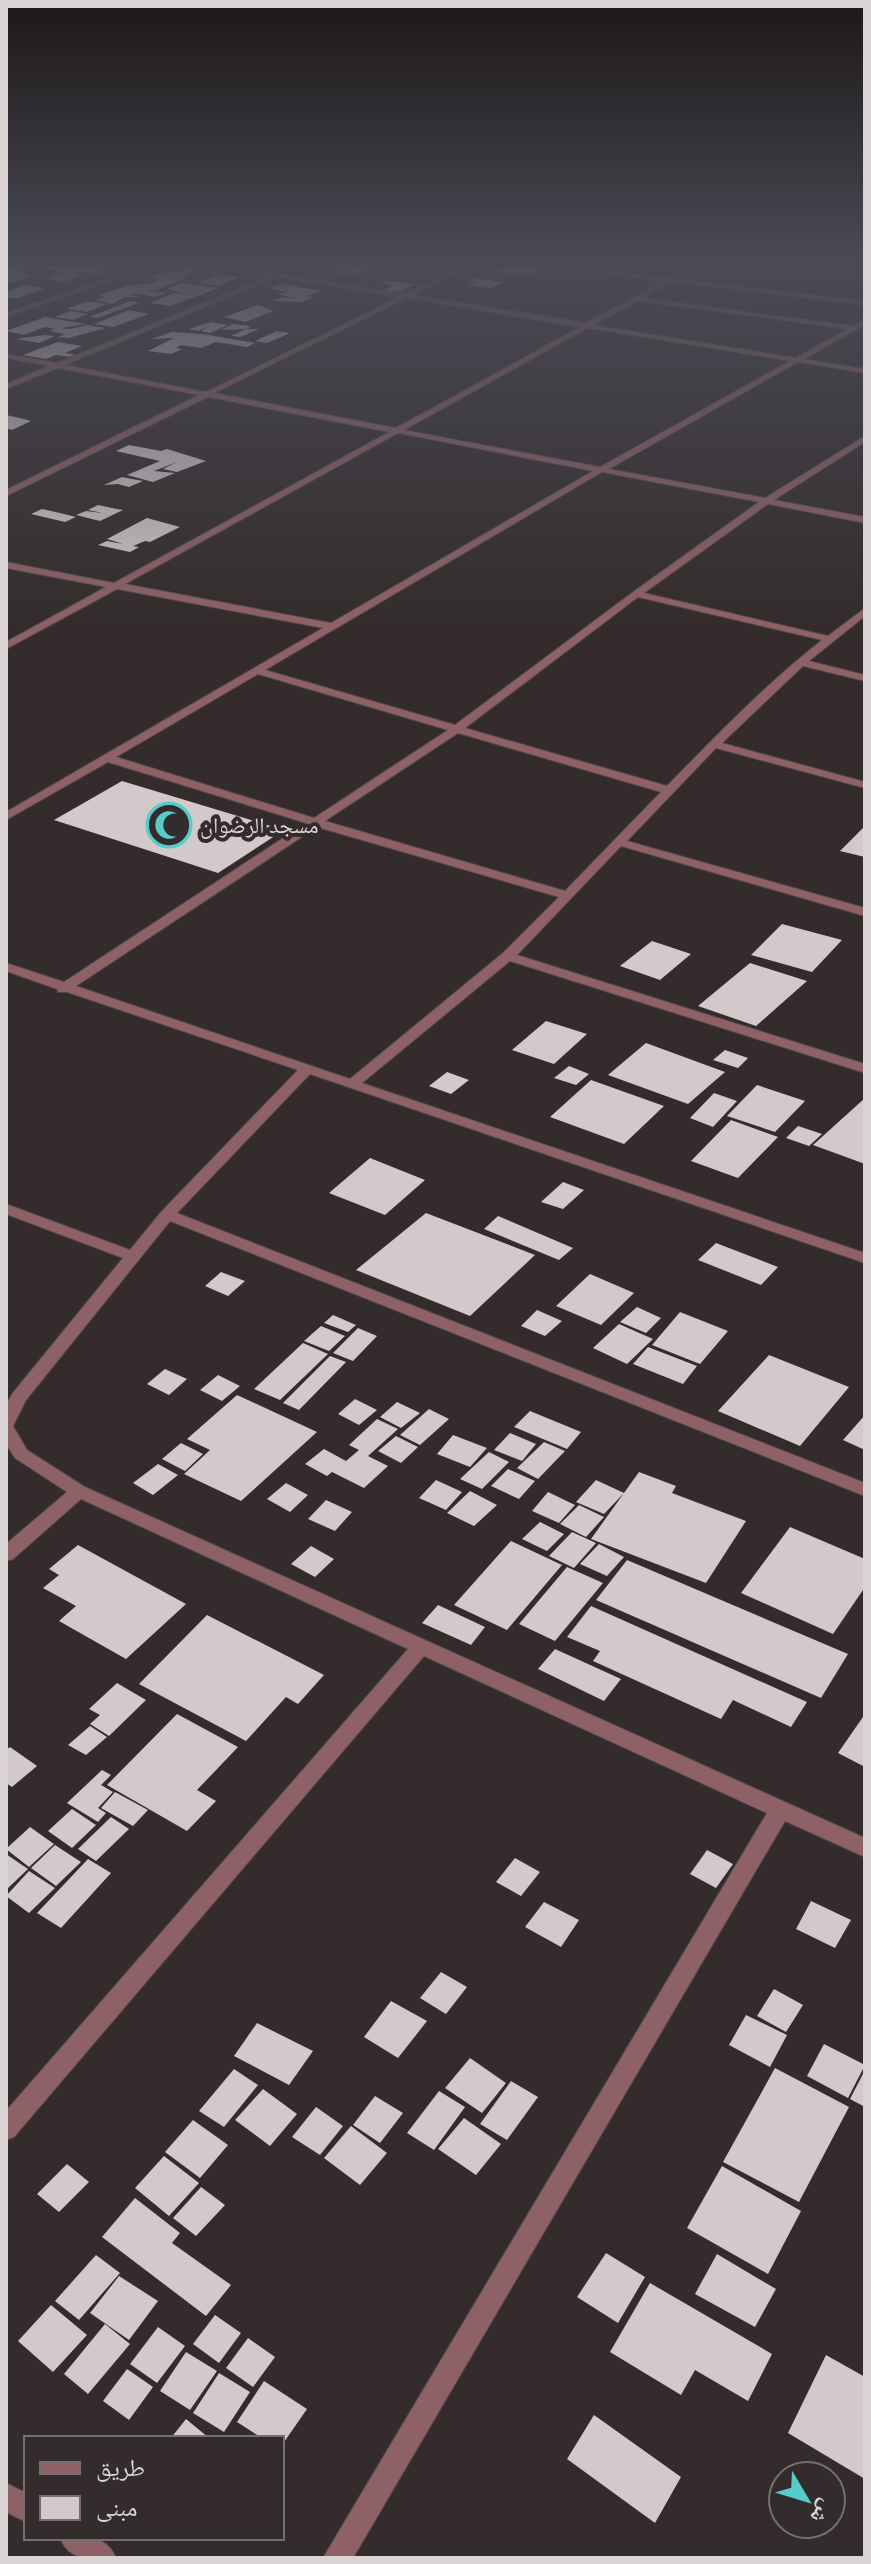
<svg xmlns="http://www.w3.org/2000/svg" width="871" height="2564" viewBox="0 0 871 2564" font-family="Bitter,'Noto Naskh Arabic',serif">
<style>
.building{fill:#d3c9ca}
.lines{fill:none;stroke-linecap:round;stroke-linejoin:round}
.street-casing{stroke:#4f4747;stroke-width:2}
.street{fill:#8e6167;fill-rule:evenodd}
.labels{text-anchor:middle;stroke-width:8;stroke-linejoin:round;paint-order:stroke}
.far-poi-label{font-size:22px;fill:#dad4d5;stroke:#342c2c;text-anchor:start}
</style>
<rect width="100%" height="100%" fill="#342c2c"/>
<path class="building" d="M6 264 31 266 19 271 26 272 20 274 32 276 6 284Z
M87 264 111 265 97 270 105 273 99 275 78 271 74 273 84 274 64 282 46 279 64 272 39 269 47 266 76 268Z
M336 264H347L372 267 354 276 330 272 337 269 328 268Z
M509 265 543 269 531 276 496 272Z
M188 268 198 269 181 277H188L157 290 142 291 169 292 155 297 135 293 130 295 142 297H125L112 304 94 300 105 297 99 295 128 285 149 284 160 280 148 278 166 271 178 272Z
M220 274 240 277 217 286 198 283Z
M474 278 503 282 490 288 469 285 476 282 468 281Z
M386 281 400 282 415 284 399 292 383 290 394 285 380 284Z
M182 283 219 288 170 306 150 303 174 293 191 295 167 289Z
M282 284 321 291 306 296 315 297 301 302 273 301 283 297 299 299 277 294 286 292 269 288Z
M26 285 45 288 18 298H6V292Z
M87 301 107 304 87 312 67 309Z
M130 301 139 303 97 318 89 317Z
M258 305 274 311 245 322 224 317Z
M129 310 149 314 113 327 94 324Z
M71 311 88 314 73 320 55 317Z
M45 317 86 324 61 328 69 329 88 325 106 328 68 338 58 337 65 334 50 331 55 329 45 327 24 335 6 331Z
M211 322 228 325 210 333 201 331 209 326 198 331 189 329Z
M233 324 251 326 246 329H259L241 337 231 336 246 329 220 330Z
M277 331 290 333 267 343 255 341Z
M172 332 203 334 255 343 247 347 216 342 201 348 181 345 176 348 182 349 171 354 148 351 174 338 151 339Z
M44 335 55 336 39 343 16 339Z
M58 342 82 346 65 353 77 355 71 357 56 355 46 359 23 355Z
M6 415 20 418 31 421 12 430 6 428Z
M129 445 161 451 167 449 206 461 177 472 163 469 177 462 159 469 154 471 175 473 153 482 127 475 160 461 116 451Z
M122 477 132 479 143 481 129 487 118 484 104 485Z
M98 505 112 508 123 510 100 521 76 515 86 511 103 513 88 510Z
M42 509 60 513 76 517 65 522 31 514Z
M147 518 180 527 150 542 145 541 133 546 139 547 130 552 98 545 107 541 123 544 107 539Z
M122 781 284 830 218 873 54 820Z
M865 826V857L840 851Z
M782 924 842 940 812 972 751 955Z
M652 941 691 954 660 980 620 966Z
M750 963 807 981 756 1026 698 1006Z
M546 1021 587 1034 554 1064 512 1050Z
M646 1043 725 1072 688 1104 608 1075Z
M725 1050 748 1058 738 1068 713 1060Z
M569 1066 589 1074 576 1085 554 1078Z
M447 1072 469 1080 451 1094 429 1086Z
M591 1080 664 1106 624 1144 550 1117Z
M757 1085 805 1101 775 1132 727 1116Z
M714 1093 737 1101 713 1127 690 1118Z
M865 1098V1164L813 1145Z
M731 1120 778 1137 738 1178 691 1161Z
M798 1126 822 1134 809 1146 786 1138Z
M370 1158 425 1180 385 1215 329 1193Z
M563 1182 584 1190 563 1209 541 1202Z
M426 1213 535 1255 470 1316 356 1270Z
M498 1216 573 1248 559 1260 484 1229Z
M716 1243 778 1267 761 1285 698 1260Z
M221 1272 245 1281 228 1296 205 1286Z
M590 1274 634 1293 601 1325 556 1306Z
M637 1307 661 1318 646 1333 620 1322Z
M537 1310 562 1321 545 1336 521 1326Z
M680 1312 728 1331 700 1364 652 1345Z
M333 1315 356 1325 348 1332 324 1323Z
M619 1324 653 1339 627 1364 593 1348Z
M321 1326 345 1336 329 1351 304 1341Z
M358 1328 377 1336 353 1361 333 1353Z
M303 1343 328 1354 280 1400 254 1389Z
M648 1347 697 1366 683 1384 633 1364Z
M769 1355 849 1387 800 1446 718 1411Z
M330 1356 346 1362 299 1410 283 1403Z
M165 1369 187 1379 169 1395 147 1384Z
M218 1375 240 1386 222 1401 200 1390Z
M237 1395 317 1432 241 1501 184 1474 210 1450 187 1439Z
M355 1399 377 1410 359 1425 338 1414Z
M397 1402 420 1413 401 1428 380 1417Z
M429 1409 449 1419 420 1445 400 1435Z
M530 1411 581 1432 567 1449 514 1427Z
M865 1415V1450L843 1440Z
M377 1419 398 1429 368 1456 388 1466 364 1488 332 1472 327 1476 305 1464 324 1449 346 1461 359 1450 349 1445Z
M510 1433 536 1444 522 1461 494 1450Z
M453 1435 487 1448 470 1467 437 1454Z
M396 1436 418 1447 401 1463 378 1451Z
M544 1442 565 1451 538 1479 517 1468Z
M181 1443 203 1454 185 1471 162 1459Z
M489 1452 509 1462 482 1489 460 1479Z
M158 1464 178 1475 153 1495 133 1483Z
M508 1469 535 1481 519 1499 491 1486Z
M639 1472 676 1486 672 1493 746 1521 706 1583 591 1539Z
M436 1480 462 1492 446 1510 419 1498Z
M596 1480 624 1493 604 1514 576 1502Z
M286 1483 308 1495 290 1512 267 1499Z
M470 1491 497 1505 474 1526 447 1513Z
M548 1492 575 1505 559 1523 532 1511Z
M326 1500 352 1512 335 1531 308 1519Z
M579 1505 604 1517 586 1537 560 1524Z
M540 1522 564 1534 547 1551 522 1539Z
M790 1527 865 1559V1587L833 1634 741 1593Z
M572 1532 596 1543 574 1568 549 1556Z
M511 1541 562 1565 507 1630 454 1605Z
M599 1544 624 1557 607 1576 580 1564Z
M78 1545 186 1604 126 1659 59 1621 76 1606 43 1588 59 1575 49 1569Z
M311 1546 334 1559 315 1577 291 1564Z
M627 1560 848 1654 821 1698 596 1600Z
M567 1567 603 1583 555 1641 519 1624Z
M438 1605 485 1627 471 1645 422 1623Z
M591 1606 807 1702 791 1727 733 1700 721 1719 593 1661 600 1651 567 1637Z
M207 1615 324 1675 298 1704 286 1697 246 1741 139 1684Z
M555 1649 621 1679 604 1701 538 1669Z
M117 1683 146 1700 109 1736 90 1724 100 1715 89 1709Z
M177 1714 238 1747 197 1790 216 1801 187 1831 107 1785Z
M865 1714V1767L838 1753Z
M90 1726 107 1737 86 1755 68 1745Z
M10 1747 37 1766 12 1787 6 1783V1750Z
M102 1770 111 1775 101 1785 113 1792 98 1808 106 1813 98 1822 67 1803Z
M115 1792 148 1810 133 1826 101 1808Z
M72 1809 96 1825 72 1848 48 1831Z
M111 1817 129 1829 96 1861 78 1849Z
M30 1827 54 1844 29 1867 6 1849Z
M55 1845 81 1862 56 1886 31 1868Z
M707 1850 733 1864 716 1888 690 1874Z
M6 1854 28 1869 6 1890Z
M515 1858 540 1872 521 1896 496 1882Z
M88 1859 111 1873 61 1928 37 1913Z
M29 1871 55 1888 29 1913 6 1896Z
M811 1901 851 1920 835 1948 796 1929Z
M544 1902 579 1920 561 1947 525 1927Z
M441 1972 467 1987 446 2014 420 1998Z
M774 1989 803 2005 786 2032 757 2016Z
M391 2001 427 2021 398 2058 364 2037Z
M746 2015 787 2035 770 2067 729 2045Z
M257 2023 313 2051 289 2085 234 2056Z
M824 2044 865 2065 848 2098 807 2076Z
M470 2058 506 2083 482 2113 445 2088Z
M775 2068 849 2107 799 2202 723 2162Z
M234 2069 258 2085 224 2127 199 2111Z
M865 2070V2107L850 2099Z
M511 2081 538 2097 507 2140 480 2124Z
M263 2089 297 2114 270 2146 235 2120Z
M439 2091 465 2107 434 2150 407 2133Z
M375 2096 403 2113 380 2143 353 2125Z
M316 2107 343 2126 320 2155 292 2137Z
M464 2118 501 2144 476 2175 438 2149Z
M193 2120 228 2145 200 2178 165 2152Z
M351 2126 387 2153 360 2185 324 2158Z
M164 2156 199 2183 169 2216 135 2188Z
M67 2164 89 2182 59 2212 37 2194Z
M722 2166 801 2211 768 2274 687 2228Z
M201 2187 225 2205 196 2236 173 2218Z
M135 2198 180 2233 172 2243 231 2285 206 2316 102 2237Z
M606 2253 645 2277 618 2323 577 2297Z
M717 2254 776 2289 755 2327 695 2294Z
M96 2255 120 2273 79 2320 55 2301Z
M119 2276 158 2301 129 2340 90 2313Z
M650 2283 772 2354 748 2401 695 2370 681 2395 610 2352Z
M51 2305 87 2335 53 2372 18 2341Z
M215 2315 241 2333 219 2363 193 2344Z
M105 2324 130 2344 88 2394 64 2374Z
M158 2327 185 2346 157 2383 130 2364Z
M248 2338 275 2357 253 2387 226 2368Z
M186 2352 217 2371 190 2410 160 2391Z
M826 2355 865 2377V2479L788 2433Z
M127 2369 153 2387 129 2420 103 2401Z
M219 2373 250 2392 224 2432 193 2413Z
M264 2381 307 2409 282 2445V2438H262L237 2422Z
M594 2415 681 2477 655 2523 567 2459Z
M186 2419 209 2438H171Z"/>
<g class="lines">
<g class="street-casing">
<path id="street" d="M150 264H160L6 317V313Z
M205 264H221L405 294 467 264H475L413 295 586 323 663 281 528 264H548L669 278 694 264H702L677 279 865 301V305L671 282 643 298 853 326 865 320V325L804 359 865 369V373L798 362 609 469 765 498 865 436V442L774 500 865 517V523L768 504 644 593 828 636 865 608V616L809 661 865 675V681L803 666 722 743 865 782V788L716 748 627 841 865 908V916L621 846 517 955 865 1064V1073L510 961 362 1083 865 1253V1263L310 1074 177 1213 865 1483V1496L170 1221 26 1400 13 1426 27 1450 85 1487 865 1838V1857L785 1821 353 2558H323L767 1813 424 1656 14 2137 6 2140V2111L408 1649 81 1499 13 1559 6 1561V1544L67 1492 15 1458 6 1444V1405L12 1394 123 1258 6 1214V1204L130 1250 162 1211 298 1070 67 992H58L57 989 6 971V963L64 982 306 823 108 762 6 820V812L323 628 117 589 6 649V642L106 587 6 568V562L114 583 389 432 208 397 6 496V490L199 395 58 368 6 389V384L49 366 6 358V354L57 363 269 276ZM277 277 399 297 206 392 65 365ZM407 298 580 327 396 428 214 393ZM638 301H639L847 329 796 358 594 325ZM588 328 790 361 600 467 404 430ZM398 433 593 471 331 623 125 584ZM602 472 759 502 633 592 455 725 265 670ZM638 597 822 640C766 684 716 736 667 786L465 728ZM258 674 448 730 314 818 116 757ZM458 733 661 792 565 891 325 821ZM317 827 559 897 503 953 350 1079 76 986Z
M6 2483 26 2493V2522L6 2512Z
M60 2538C83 2538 106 2533 116 2558 93 2558 70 2563 60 2538Z"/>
</g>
<use href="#street" class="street"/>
</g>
<linearGradient id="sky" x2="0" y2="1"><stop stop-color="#1d1818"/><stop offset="0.42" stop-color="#4a4b56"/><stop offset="1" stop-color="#4a4b56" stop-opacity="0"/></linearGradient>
<rect width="871" height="623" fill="url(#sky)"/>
<defs>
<g id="mosque-ring" transform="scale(2.3)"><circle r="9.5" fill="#342c2c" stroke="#54cdc8" stroke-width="1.5"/><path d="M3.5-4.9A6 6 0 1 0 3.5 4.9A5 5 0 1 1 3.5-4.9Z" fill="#54cdc8"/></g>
</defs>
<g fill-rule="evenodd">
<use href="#mosque-ring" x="169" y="825"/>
</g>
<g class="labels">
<g class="far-poi-label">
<text x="200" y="833">مسجد الرضوان</text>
</g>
</g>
<rect width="871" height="2564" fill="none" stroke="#dad4d5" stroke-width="16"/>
<rect x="24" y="2436" width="260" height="104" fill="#342c2c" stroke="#766f70" stroke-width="2"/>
<rect x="40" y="2462" width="40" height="12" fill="#8e6167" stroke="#766f70" stroke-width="2"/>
<text x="96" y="2476" font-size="24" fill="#dad4d5">طريق</text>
<rect x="40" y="2496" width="40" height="24" fill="#d3c9ca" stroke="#766f70" stroke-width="2"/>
<text x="96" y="2516" font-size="24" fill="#dad4d5">مبنى</text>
<g transform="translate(807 2500) rotate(128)"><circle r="38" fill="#342c2c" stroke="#766f70" stroke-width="2"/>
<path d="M0-6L14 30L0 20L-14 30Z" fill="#54cdc8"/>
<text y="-12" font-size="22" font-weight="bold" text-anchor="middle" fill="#dad4d5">ش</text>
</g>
</svg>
